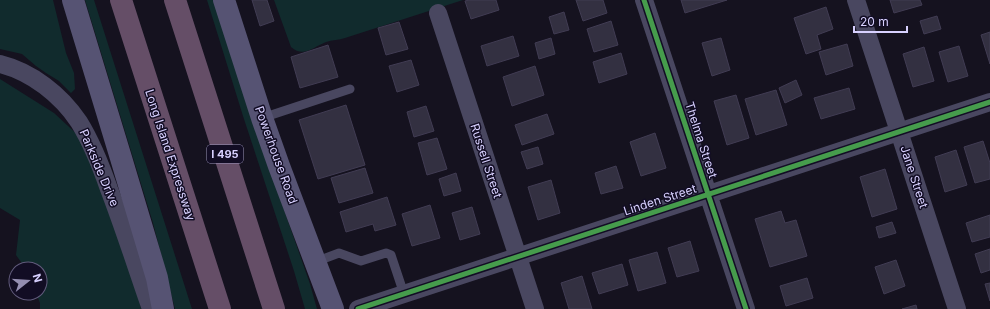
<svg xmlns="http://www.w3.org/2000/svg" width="990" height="309" viewBox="0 0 990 309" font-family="Inter,sans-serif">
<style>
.green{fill:#112b2d}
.building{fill:#333041;stroke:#413c53}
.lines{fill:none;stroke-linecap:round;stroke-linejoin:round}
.lane{stroke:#494760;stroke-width:9}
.street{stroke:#494760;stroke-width:18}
.secondary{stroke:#565373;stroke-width:22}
.highway{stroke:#654e67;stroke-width:22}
.cycleway-casing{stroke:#120d24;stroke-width:8}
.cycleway{stroke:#469c4c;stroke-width:5}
.labels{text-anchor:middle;stroke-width:3;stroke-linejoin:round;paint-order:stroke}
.shield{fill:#120d24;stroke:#9d96bd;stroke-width:1}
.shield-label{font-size:11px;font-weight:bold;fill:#d8d1ff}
.street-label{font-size:12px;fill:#d8d1ff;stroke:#120d24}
</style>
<rect width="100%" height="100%" fill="#15121f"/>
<path class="green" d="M0 0H53L66 53 74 73 75 89 71 93 59 81 46 73 36 66 22 54 0 49Z
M85 0H94L192 309H175L153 223Z
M207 0H214L254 124 310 284 317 309H305L294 271 243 116Z
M274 0H463L345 38C339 40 332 40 326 42 313 47 304 58 291 47Z
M0 79 54 113 81 138 136 283 141 309H40V303L36 293H40V269H26L16 255 20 220 0 208Z"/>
<path class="building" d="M252 0H267L274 21 260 26Z
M469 0H496L499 10 471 19 465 1Z
M576 0H603L607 13 583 21Z
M681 0H727L685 13Z
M890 0H920L922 5 894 13Z
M826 7 833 29 817 35 821 49 806 54 794 18Z
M564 12 569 30 554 34 549 17Z
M937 16 941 29 924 34 920 21Z
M611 21 618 45 594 52 587 29Z
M399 22 408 49 386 55 378 28Z
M990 32V64L981 35Z
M513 36 519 56 487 66 481 46Z
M551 38 555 54 539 59 535 43Z
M721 38 730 70 712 76 702 43Z
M847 44 853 66 826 75 819 52Z
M328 45 338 77 300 88 291 57Z
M959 46 968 76 948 82 939 52Z
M924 47 934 81 913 87 903 54Z
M621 53 627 74 599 83 593 62Z
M411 60 419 85 397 92 389 66Z
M535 66 544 95 512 106 503 77Z
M796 80 802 95 785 103 779 88Z
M849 88 855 109 821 119 814 98Z
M776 90 787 125 756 135 745 99Z
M736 95 749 138 727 145 714 101Z
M346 105 365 165 318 179 299 120Z
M426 106 434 131 414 137 407 112Z
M547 114 554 134 522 145 515 125Z
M655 133 666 168 641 176 630 142Z
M437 138 447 169 427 175 418 143Z
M983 141 990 163V179L975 183 964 147Z
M538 147 543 164 527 169 521 152Z
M956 150 967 185 945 192 935 157Z
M616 166 623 188 601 194 595 173Z
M365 168 373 193 339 203 331 178Z
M885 169 897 209 872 217 860 177Z
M456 173 461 191 444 196 439 179Z
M551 180 560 213 538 220 528 187Z
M387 197 396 225 375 231 373 224 346 232 340 212Z
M430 205 440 238 412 246 402 214Z
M472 207 480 234 460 240 452 213Z
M781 211 785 223 796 220 807 256 770 267 755 219Z
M990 215V237L972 242 966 223Z
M892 222 896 233 879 238 876 227Z
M690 241 699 271 677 277 668 248Z
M990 249V270L981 273 975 254Z
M657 252 666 283 638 291 629 260Z
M896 260 905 286 884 294 875 267Z
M622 264 628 285 599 294 592 273Z
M582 276 592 309H569L561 283Z
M807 278 813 298 786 306 780 286Z
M990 283V301L985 284Z
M916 305 917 309H902Z"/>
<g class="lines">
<path class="lane" d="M262 118 350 89
M315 262 339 253 361 261 386 253 391 255 404 294"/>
<path class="street" d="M644 0 746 309
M856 0 957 309
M438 13 535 309
M0 64C32 72 61 95 79 122 92 143 101 166 109 189 124 228 137 269 151 309
M358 309 990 102"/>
<path class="secondary" d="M73 0 121 158 157 278 163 309
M224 0 262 118 279 166 333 309"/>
<path class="highway" d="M121 0 220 309
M175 0 274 309"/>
<g class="cycleway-casing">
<path id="cycleway" d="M644 0 746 309
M358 309 990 102"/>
</g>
<use href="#cycleway" class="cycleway"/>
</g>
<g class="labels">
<rect class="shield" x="207" y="145" width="36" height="18" rx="3"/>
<g class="shield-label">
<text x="225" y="158">I 495</text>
</g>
<g class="street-label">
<text transform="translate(701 140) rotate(72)" y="4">Thelma Street</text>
<text transform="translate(170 155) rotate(72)" y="4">Long Island Expressway</text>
<text transform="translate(276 155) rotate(70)" y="4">Powerhouse Road</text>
<text transform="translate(486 161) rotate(72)" y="4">Russell Street</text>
<text transform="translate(99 168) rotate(67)" y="4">Parkside Drive</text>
<text transform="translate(914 177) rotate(72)" y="4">Jane Street</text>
<text transform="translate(660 200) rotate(-18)" y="4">Linden Street</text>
</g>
</g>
<g transform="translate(28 281) rotate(73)"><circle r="19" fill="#120d24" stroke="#615b7c"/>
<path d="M0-3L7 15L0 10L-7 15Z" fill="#948eb1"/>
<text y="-6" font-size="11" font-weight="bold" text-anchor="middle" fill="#d8d1ff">N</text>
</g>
<path d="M854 26v6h53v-6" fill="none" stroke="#d8d1ff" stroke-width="2"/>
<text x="860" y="26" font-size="12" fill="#d8d1ff" stroke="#120d24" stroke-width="3" paint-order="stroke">20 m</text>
</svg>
